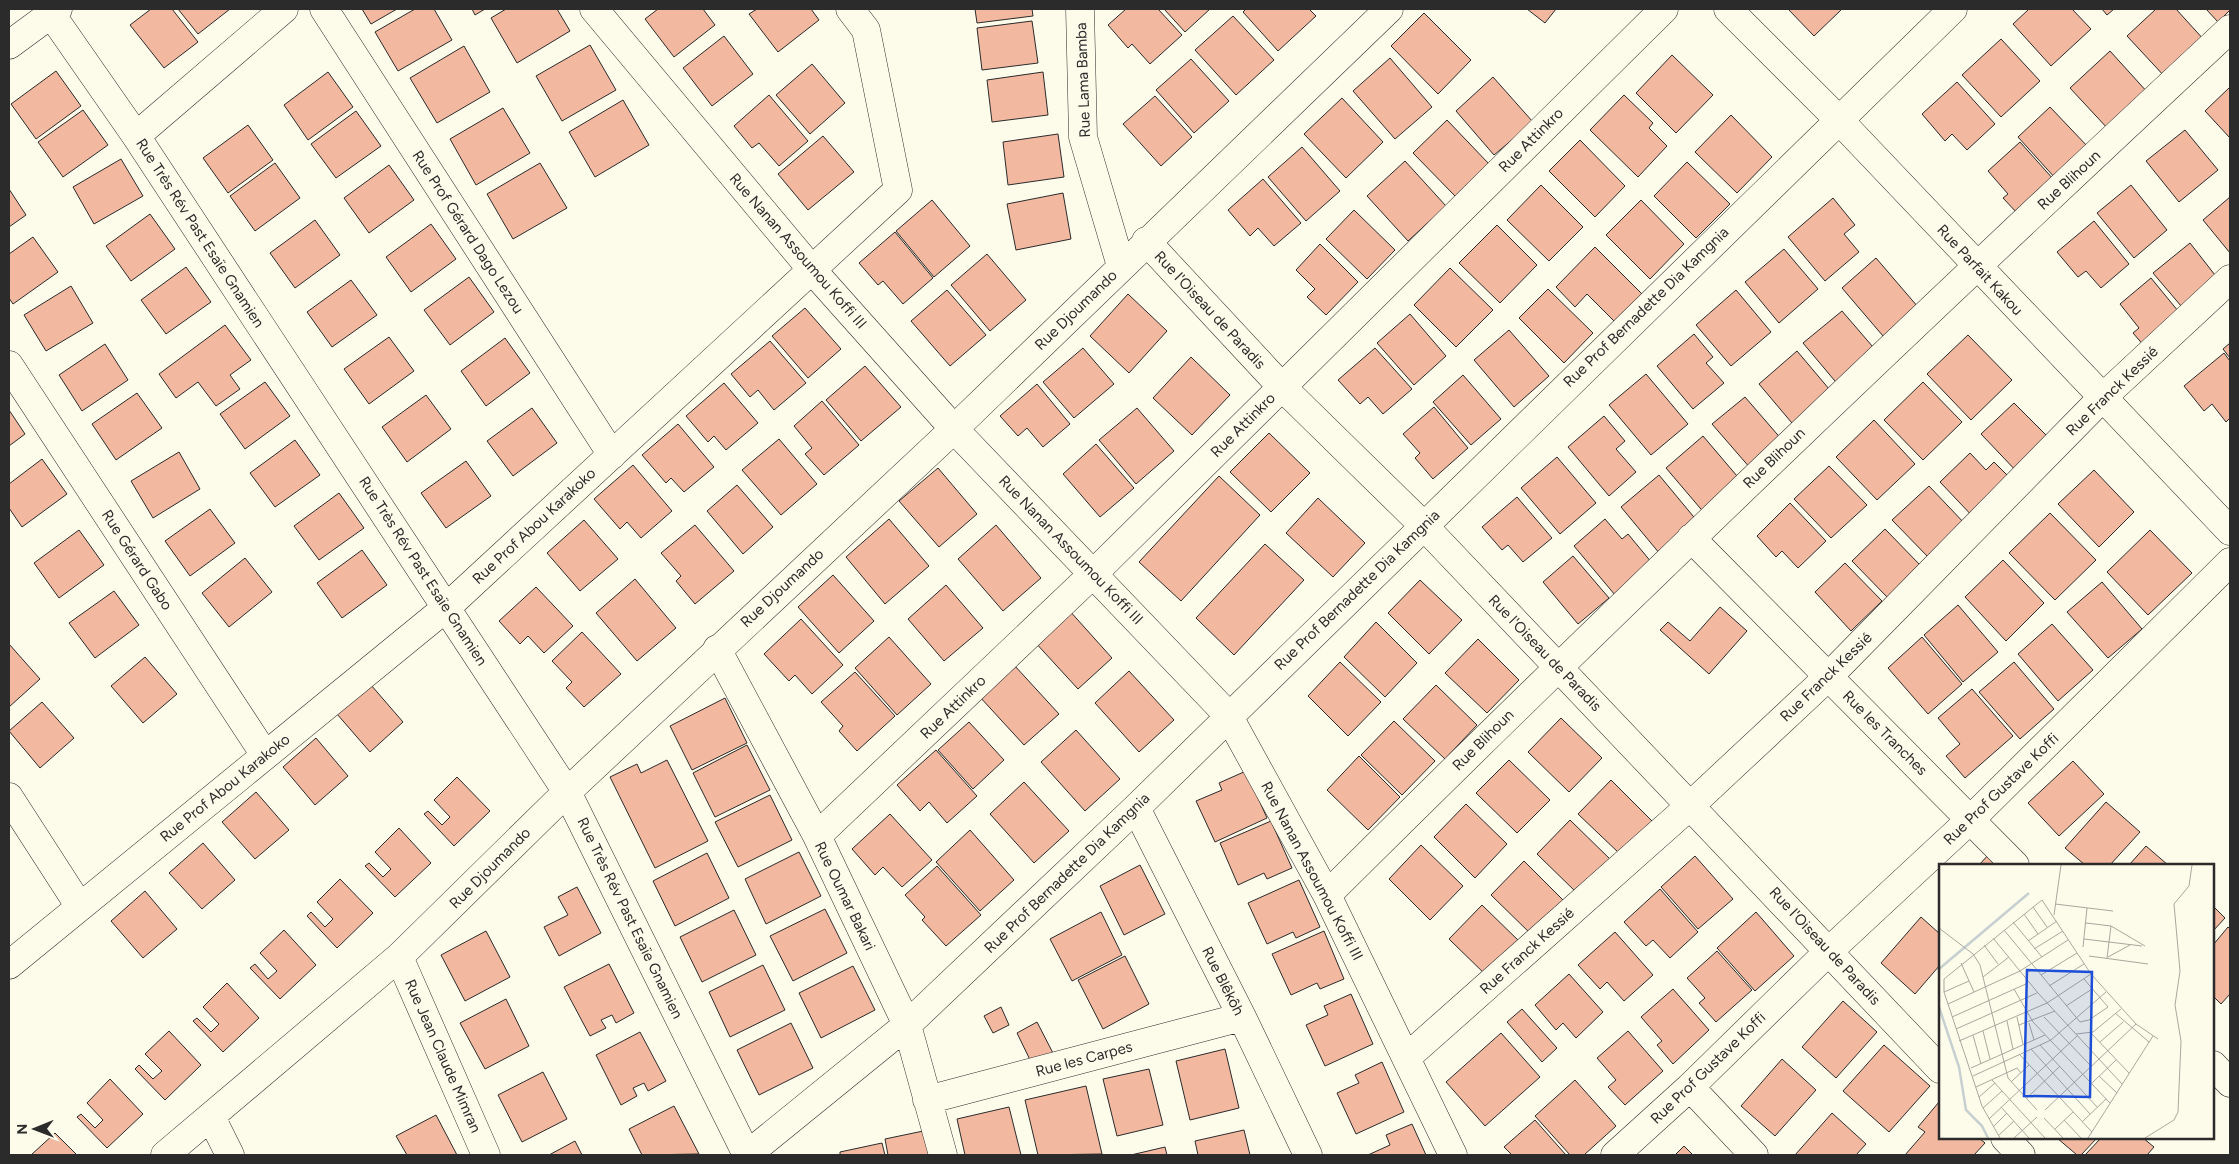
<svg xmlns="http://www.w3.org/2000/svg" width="2239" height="1164" viewBox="0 0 2239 1164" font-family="Figtree,sans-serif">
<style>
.building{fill:#f2b8a0;stroke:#2b2b2b}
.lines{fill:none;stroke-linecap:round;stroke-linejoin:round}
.minor-casing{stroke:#2b2b2b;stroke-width:29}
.minor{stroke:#fdfbea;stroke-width:28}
.labels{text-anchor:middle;stroke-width:4;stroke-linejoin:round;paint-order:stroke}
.street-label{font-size:15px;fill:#2b2b2b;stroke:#fdfbea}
.inset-river{fill:none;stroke:#c7d0d0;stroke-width:2.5}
.inset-road{fill:none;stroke:#a9a89e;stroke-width:1}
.view{fill:#1d4ed8;fill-opacity:0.15;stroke:#1d4ed8;stroke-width:2.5}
.inset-edge{fill:none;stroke:#2b2b2b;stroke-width:2.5}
</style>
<rect width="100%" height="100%" fill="#fdfbea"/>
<path class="building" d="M151 9H172L198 42 164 68 130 25Z
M178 9H230L198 34Z
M362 9H397L371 24Z
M415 9H434L452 40 398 71 375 32Z
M472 9H485L475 15Z
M506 9H557L570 31 517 63 491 18Z
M658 9H703L715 25 674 57 645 19Z
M757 9H811L819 20 778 52 749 14Z
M975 9H1032L1033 16 977 23Z
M1126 9H1158L1182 35 1150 64 1132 44 1128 48 1108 25Z
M1164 9H1210L1185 32Z
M1246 9H1309L1316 16 1278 51 1243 12Z
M1527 9H1556L1545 23Z
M1788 9H1842L1814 36Z
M2029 9H2072L2091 29 2051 66 2013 24Z
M2102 9H2114L2107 15Z
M2156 9H2176L2205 41 2166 78 2127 36Z
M2206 9H2230V10L2218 22Z
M1424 13 1471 60 1438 94 1391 46Z
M1233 16 1274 60 1236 95 1195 50Z
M1032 21 1038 63 982 70 977 28Z
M724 36 753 74 712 106 683 68Z
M2001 39 2040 81 2001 117 1962 75Z
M590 45 616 90 562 121 536 76Z
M464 46 490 92 437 123 410 78Z
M2110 51 2149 94 2109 130 2070 88Z
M1672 55 1713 95 1676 133 1636 93Z
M1390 58 1432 107 1395 139 1353 91Z
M1191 59 1229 101 1194 133 1156 90Z
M812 64 845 103 810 134 776 95Z
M56 71 81 106 36 139 11 104Z
M328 72 353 107 308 140 284 105Z
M1043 72 1048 115 992 122 987 80Z
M1493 77 1533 122 1494 155 1456 111Z
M1957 82 1995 124 1967 150 1952 134 1945 141 1922 114Z
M2230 87V138L2205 111Z
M769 95 808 141 779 166 759 143 752 148 734 126Z
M1624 95 1653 123 1649 128 1667 146 1638 177 1590 130Z
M1155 96 1192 137 1161 166 1123 124Z
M1342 98 1383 142 1346 178 1304 134Z
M623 100 649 145 595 177 569 132Z
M2050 107 2089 148 2056 179 2018 137Z
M503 108 530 153 476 185 450 139Z
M83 110 108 145 63 177 38 142Z
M356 111 381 146 336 178 311 144Z
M1731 115 1772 157 1737 193 1695 152Z
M1447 120 1489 164 1455 196 1413 153Z
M248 125 273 160 228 193 203 158Z
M2185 130 2218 170 2179 202 2146 161Z
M1058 134 1064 177 1008 185 1003 142Z
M823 136 854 172 808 210 778 174Z
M1580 140 1625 186 1595 217 1549 171Z
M2020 142 2054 180 2018 214 2003 198 2008 194 1988 171Z
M1302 147 1340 191 1306 221 1268 177Z
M121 159 143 196 94 224 73 187Z
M1405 161 1446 206 1408 241 1367 196Z
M1687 162 1730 204 1696 238 1654 196Z
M275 163 300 198 255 231 230 196Z
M540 163 567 208 513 239 487 194Z
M389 165 414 200 369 233 344 198Z
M1263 179 1301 223 1274 246 1258 228 1250 236 1228 210Z
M1541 185 1583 227 1549 261 1507 220Z
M2131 185 2167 230 2134 258 2097 213Z
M9 189 26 215 9 227Z
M1063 193 1071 239 1016 250 1007 204Z
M2230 197V253L2203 220Z
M1833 198 1855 225 1844 234 1859 252 1825 281 1788 237Z
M932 200 970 246 934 277 896 231Z
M1641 200 1684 244 1650 279 1606 235Z
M1354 210 1395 250 1367 279 1326 239Z
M150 214 175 249 131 281 106 246Z
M315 220 340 255 295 288 270 253Z
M2094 221 2129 264 2101 288 2086 271 2078 277 2057 252Z
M431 224 456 259 411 292 386 257Z
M1497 225 1537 265 1500 303 1459 263Z
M895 232 933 278 903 304 883 281 878 285 859 263Z
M33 237 58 272 13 304 9 298V254Z
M2190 243 2222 284 2187 313 2153 273Z
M1320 244 1358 282 1326 315 1307 297 1315 289 1296 270Z
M1595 247 1644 296 1617 324 1587 294 1575 307 1556 287Z
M1784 249 1818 289 1779 323 1745 282Z
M987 254 1026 300 990 331 951 285Z
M1876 258 1924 314 1889 343 1842 288Z
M186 267 211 302 166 334 141 300Z
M1450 268 1493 310 1456 347 1414 305Z
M469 277 494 312 450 345 424 310Z
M2151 278 2183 317 2146 348 2133 333 2139 328 2120 304Z
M351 280 377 315 332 347 307 312Z
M71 286 93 323 46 351 24 315Z
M1548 289 1593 333 1564 363 1519 318Z
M947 290 986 335 950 366 911 321Z
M1736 290 1771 332 1731 366 1696 325Z
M1128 294 1167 331 1129 373 1090 336Z
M805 308 841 349 808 378 772 336Z
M1842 311 1879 354 1840 387 1803 343Z
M1410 314 1446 356 1414 385 1377 343Z
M225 325 251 360 230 375 240 389 216 406 198 382 176 398 159 374Z
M1509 330 1549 376 1514 407 1474 360Z
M1694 334 1713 357 1706 363 1724 383 1693 409 1657 366Z
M1968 335 2012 380 1971 420 1927 374Z
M389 337 414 371 369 404 344 369Z
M505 338 530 373 486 406 461 371Z
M770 341 806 383 774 410 758 390 750 397 731 374Z
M2230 343V358L2223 349Z
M105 344 128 380 82 411 59 375Z
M1083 348 1114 384 1074 418 1043 382Z
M1375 348 1412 389 1383 414 1368 397 1360 404 1338 380Z
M1797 351 1835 396 1797 429 1759 384Z
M2224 353 2230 361V418L2226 422 2212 404 2204 411 2184 386Z
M1191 357 1230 395 1192 435 1153 398Z
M865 366 901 407 861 441 826 400Z
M1646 374 1688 424 1651 455 1609 405Z
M1463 375 1501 419 1471 445 1433 402Z
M265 382 290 416 245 449 220 414Z
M1923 382 1962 422 1923 460 1884 420Z
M724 383 758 423 726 450 714 436 708 442 686 416Z
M1037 384 1070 424 1043 447 1027 428 1018 436 1000 416Z
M137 393 162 428 116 460 92 424Z
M426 395 451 429 407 462 382 427Z
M1745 397 1783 441 1751 469 1712 424Z
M822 401 859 445 824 475 805 454 812 448 794 426Z
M2014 403 2054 443 2020 475 1981 434Z
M1434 407 1468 448 1433 479 1415 458 1420 453 1403 434Z
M532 408 557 443 513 476 487 441Z
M1137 408 1174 451 1136 484 1099 440Z
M9 410 25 434 9 446Z
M1604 416 1625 441 1616 449 1636 472 1609 496 1568 447Z
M1874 420 1915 464 1877 500 1836 457Z
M678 424 714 467 684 492 671 478 666 483 642 455Z
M1269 433 1310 473 1271 512 1230 472Z
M1703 436 1743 483 1706 515 1666 468Z
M779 439 817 484 781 515 742 470Z
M295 440 320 475 275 507 250 473Z
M1096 444 1134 488 1100 517 1063 474Z
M179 452 200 489 153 518 131 481Z
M1970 453 1986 470 1994 462 2016 484 1977 521 1940 482Z
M1557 457 1596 503 1560 534 1521 488Z
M42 459 67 494 22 527 9 508V484Z
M466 461 491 496 446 528 421 493Z
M633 465 672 511 641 538 627 522 620 529 594 499Z
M1829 466 1867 505 1831 538 1794 499Z
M938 468 977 514 939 547 899 501Z
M2094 470 2134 512 2099 547 2058 504Z
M1659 475 1698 522 1660 554 1621 507Z
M1219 476 1260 515 1181 601 1139 562Z
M737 485 773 527 743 554 707 511Z
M1929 486 1966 525 1930 559 1892 520Z
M339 493 364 528 319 560 294 526Z
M1517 497 1552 538 1523 562 1508 545 1502 550 1482 527Z
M1318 498 1365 543 1333 577 1286 533Z
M1790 503 1826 541 1798 568 1782 551 1776 557 1757 536Z
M210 509 235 543 190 576 165 541Z
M2050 513 2096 560 2055 600 2009 553Z
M889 519 929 566 885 604 846 557Z
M1605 519 1622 539 1628 534 1652 563 1615 595 1574 546Z
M584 520 618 559 580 591 547 553Z
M695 525 734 571 695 604 676 581 681 576 661 553Z
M996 525 1041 578 1003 611 958 559Z
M1885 529 1921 566 1888 598 1852 561Z
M79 530 104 565 59 598 34 563Z
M2150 530 2192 573 2148 615 2107 572Z
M1265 544 1304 580 1234 655 1196 618Z
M362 550 387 585 342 618 317 583Z
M1573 556 1609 598 1578 624 1543 582Z
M245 558 272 592 229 627 202 593Z
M2003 560 2044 603 2006 641 1965 597Z
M1845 563 1882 601 1851 631 1815 592Z
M833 575 874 621 839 653 798 607Z
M635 579 676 628 637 661 596 613Z
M1420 580 1462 620 1429 654 1388 613Z
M2102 582 2142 629 2108 658 2067 612Z
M946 585 983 628 944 661 908 619Z
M536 587 573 626 544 653 528 636 520 644 499 621Z
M114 591 139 625 95 658 69 623Z
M1958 605 1998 652 1963 682 1924 635Z
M1720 607 1747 631 1709 674 1660 630 1668 622 1690 641Z
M1068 609 1112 658 1078 689 1033 640Z
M801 619 843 665 812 694 795 675 789 681 764 654Z
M1376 622 1417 663 1385 697 1344 657Z
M2052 624 2093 670 2058 701 2018 654Z
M582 632 621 674 584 707 566 688 572 682 552 661Z
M889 637 931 684 897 715 855 668Z
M1922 637 1962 684 1928 714 1888 668Z
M1478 639 1519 680 1487 713 1445 673Z
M9 644 40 679 9 707Z
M145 657 177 694 143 723 111 686Z
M1340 662 1381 702 1348 736 1308 696Z
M2014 662 2054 709 2020 739 1979 692Z
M1014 665 1059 714 1024 745 979 696Z
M1129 671 1174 720 1139 752 1095 703Z
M855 672 895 716 857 751 839 731 843 726 821 702Z
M371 685 403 722 370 752 337 714Z
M1436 685 1477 725 1445 759 1403 719Z
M1972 689 2013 736 1965 778 1946 756 1960 744 1938 718Z
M725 698 747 743 692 770 670 726Z
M42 702 74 738 40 768 9 731Z
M1561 718 1602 758 1569 792 1528 752Z
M1394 721 1435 761 1402 795 1361 755Z
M969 722 1004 760 973 789 938 750Z
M1076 730 1120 779 1085 811 1041 762Z
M316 738 348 776 315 805 283 767Z
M747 745 770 790 715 817 693 773Z
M936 750 977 796 947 823 929 802 920 811 897 785Z
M1359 756 1400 797 1368 830 1327 790Z
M667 760 708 841 655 868 610 777 637 764 641 773Z
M1509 760 1550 800 1517 833 1476 793Z
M2073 761 2104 794 2059 836 2028 803Z
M1246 771 1267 818 1215 842 1196 801 1222 790 1219 783Z
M457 777 490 811 454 846 424 814 428 811 442 825 450 817 434 800Z
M1611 780 1652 821 1620 854 1578 814Z
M1024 782 1069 831 1034 863 990 814Z
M256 792 289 830 255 859 222 822Z
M770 795 792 840 738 867 715 822Z
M2106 802 2140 832 2110 865H2085L2065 848Z
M1466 804 1507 844 1475 878 1434 837Z
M890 814 932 860 902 887 883 867 875 875 852 849Z
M1570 820 1611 860 1578 894 1537 854Z
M1271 821 1292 868 1267 879 1264 873 1238 885 1220 843Z
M399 828 431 863 395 897 365 866 369 863 383 877 391 869 375 852Z
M970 830 1014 880 980 911 936 862Z
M203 843 235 880 202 909 169 873Z
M1421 845 1463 886 1430 920 1389 879Z
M2146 846 2168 865H2129Z
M799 852 821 896 766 924 745 879Z
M707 853 729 898 675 926 653 881Z
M1990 853 2003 865H1979Z
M1695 856 1733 899 1698 929 1661 887Z
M1524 861 1565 902 1533 936 1491 895Z
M1140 865 1165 914 1124 935 1100 886Z
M937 866 981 915 946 946 922 920 925 917 905 895Z
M340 879 373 913 337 948 307 916 311 912 325 927 333 919 317 902Z
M1299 880 1320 927 1296 938 1293 932 1267 944 1248 903Z
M577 887 601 933 559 956 544 927 568 915 558 897Z
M1660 889 1698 932 1670 958 1653 940 1646 946 1624 922Z
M145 891 177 929 143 958 111 921Z
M1482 905 1523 945 1490 979 1449 939Z
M2213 906 2225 918 2213 931Z
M825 909 847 953 793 981 770 936Z
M734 910 756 955 702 982 680 937Z
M1101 912 1122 955 1072 981 1050 939Z
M1756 912 1794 956 1755 991 1717 948Z
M1921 917 1940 934V965L1915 994 1881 963Z
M2228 927 2230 929V994L2221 1004 2213 996V945Z
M284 930 316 965 280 999 250 968 255 964 268 979 277 971 260 953Z
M486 931 510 977 465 1001 441 955Z
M1324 931 1344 979 1320 989 1317 983 1291 995 1272 954Z
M1615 932 1653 975 1624 1001 1607 982 1600 989 1578 965Z
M1717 951 1752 990 1716 1022 1699 1003 1705 998 1687 978Z
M1125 956 1149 1004 1103 1029 1078 980Z
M609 964 634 1013 616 1023 612 1015 601 1020 606 1028 590 1036 564 987Z
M763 965 785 1010 730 1037 709 992Z
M853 966 875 1010 821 1038 799 993Z
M1569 974 1603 1012 1576 1038 1563 1023 1556 1030 1535 1005Z
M227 983 259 1018 223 1052 193 1021 197 1018 211 1032 219 1024 203 1007Z
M1673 989 1709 1030 1673 1064 1657 1045 1662 1041 1641 1017Z
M1351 994 1373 1044 1325 1066 1306 1025 1328 1015 1324 1006Z
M506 999 529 1046 485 1069 460 1023Z
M1843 1001 1877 1032 1836 1078 1802 1047Z
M1001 1007 1009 1025 993 1033 984 1016Z
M1522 1009 1557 1048 1542 1062 1507 1022Z
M1037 1022 1054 1055 1033 1066 1017 1033Z
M791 1023 813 1068 759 1095 737 1050Z
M169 1031 201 1065 165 1100 135 1069 139 1065 153 1079 162 1071 145 1054Z
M1628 1031 1663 1071 1625 1105 1608 1087 1616 1080 1597 1058Z
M640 1032 666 1081 648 1091 644 1083 633 1088 637 1096 621 1105 596 1055Z
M1501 1033 1540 1077 1485 1126 1446 1082Z
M1884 1045 1930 1086 1889 1132 1843 1091Z
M1225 1049 1239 1108 1190 1120 1176 1061Z
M1782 1059 1816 1090 1775 1136 1741 1106Z
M1382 1062 1404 1112 1356 1134 1337 1093 1359 1083 1355 1075Z
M1149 1069 1163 1125 1117 1136 1103 1079Z
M543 1072 567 1119 522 1142 498 1095Z
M110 1079 143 1114 107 1148 77 1117 81 1114 95 1128 103 1120 87 1103Z
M1575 1080 1616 1126 1584 1155H1570L1535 1116Z
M1086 1086 1102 1154 1038 1155 1025 1100Z
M1939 1102 1940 1138H1979L1985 1143 1974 1155H1905L1925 1132 1918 1127Z
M674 1106 699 1154 642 1155 629 1129Z
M1009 1107 1021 1155H965L957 1119Z
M1832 1113 1866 1144 1856 1155H1795Z
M436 1115 457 1155H407L396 1136Z
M1535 1120 1566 1155H1512L1504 1147Z
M1412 1124 1426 1155H1368L1390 1145 1386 1135Z
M928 1130 934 1155H888L885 1139Z
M1244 1130 1250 1155H1198L1195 1141Z
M55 1133 77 1155H31Z
M2057 1138H2097L2081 1155H2077Z
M2101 1138H2143L2154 1147 2147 1155H2085Z
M575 1141 582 1155H549Z
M882 1143 885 1155H840V1152Z
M1684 1146 1693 1155H1675Z
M1165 1147 1167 1155H1131Z"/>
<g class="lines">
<g class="minor-casing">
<path id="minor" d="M324 9 612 455
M594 9 813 271 954 429 1228 715 1327 895 1453 1155
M1080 9 1083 137 1121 266
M1728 9 1838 119 2230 531
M51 14 136 136 567 792 747 1155 907 1025 1136 808 1953 9
M9 45 58 9
M136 136 284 9
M1146 241 1281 386 1423 525 1940 1069
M9 365 265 755
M1691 538 2015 865
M717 649 817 836 907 1025 943 1155
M9 797 80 907
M1136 808 1242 1017 1308 1155
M817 836 1094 573 1664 9
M1327 895C1623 601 1925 313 2230 29
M399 957 486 1155
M9 965 447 607 898 190 866 30 850 9
M1406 1058 1691 805 1829 676 2102 398 2230 279
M2213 1065 2230 1083
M1690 1087 1754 1155
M927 1100 1242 1017
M211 1117 230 1155
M2005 1138 2021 1155
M165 1155 399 957 567 792 954 429 1389 9
M1615 1155 1690 1087 1829 951 1970 820 2230 562"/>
</g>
<use href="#minor" class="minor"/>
</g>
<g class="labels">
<g class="street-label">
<text transform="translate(1083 80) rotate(-92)" y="5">Rue Lama Bamba</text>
<text transform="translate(1531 140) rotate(-45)" y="5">Rue Attinkro</text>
<text transform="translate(2069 180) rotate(-43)" y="5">Rue Blihoun</text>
<text transform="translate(468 232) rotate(57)" y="5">Rue Prof Gérard Dago Lezou</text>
<text transform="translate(200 233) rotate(57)" y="5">Rue Très Rév Past Esaïe Gnamien</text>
<text transform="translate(798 251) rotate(49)" y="5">Rue Nanan Assoumou Koffi III</text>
<text transform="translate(1980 270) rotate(47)" y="5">Rue Parfait Kakou</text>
<text transform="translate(1646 307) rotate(-44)" y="5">Rue Prof Bernadette Dia Kamgnia</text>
<text transform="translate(1076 310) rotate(-44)" y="5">Rue Djoumando</text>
<text transform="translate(1210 310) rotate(47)" y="5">Rue l'Oiseau de Paradis</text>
<text transform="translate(2112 391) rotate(-44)" y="5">Rue Franck Kessié</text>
<text transform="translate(1243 425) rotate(-45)" y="5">Rue Attinkro</text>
<text transform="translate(1774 458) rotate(-44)" y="5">Rue Blihoun</text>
<text transform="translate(534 526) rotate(-43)" y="5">Rue Prof Abou Karakoko</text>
<text transform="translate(1071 550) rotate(46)" y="5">Rue Nanan Assoumou Koffi III</text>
<text transform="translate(137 560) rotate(57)" y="5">Rue Gérard Gabo</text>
<text transform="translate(423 571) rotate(57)" y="5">Rue Très Rév Past Esaïe Gnamien</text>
<text transform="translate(782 588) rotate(-43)" y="5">Rue Djoumando</text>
<text transform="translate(1357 590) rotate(-44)" y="5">Rue Prof Bernadette Dia Kamgnia</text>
<text transform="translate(1545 653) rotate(46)" y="5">Rue l'Oiseau de Paradis</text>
<text transform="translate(1826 677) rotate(-44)" y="5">Rue Franck Kessié</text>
<text transform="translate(953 707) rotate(-44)" y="5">Rue Attinkro</text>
<text transform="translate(1885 733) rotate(45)" y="5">Rue les Tranches</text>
<text transform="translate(1483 740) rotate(-45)" y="5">Rue Blihoun</text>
<text transform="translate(225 788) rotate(-39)" y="5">Rue Prof Abou Karakoko</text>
<text transform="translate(2001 789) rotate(-44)" y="5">Rue Prof Gustave Koffi</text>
<text transform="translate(490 868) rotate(-45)" y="5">Rue Djoumando</text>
<text transform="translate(1312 871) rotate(62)" y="5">Rue Nanan Assoumou Koffi III</text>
<text transform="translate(1067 873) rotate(-44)" y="5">Rue Prof Bernadette Dia Kamgnia</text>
<text transform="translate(845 896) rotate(64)" y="5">Rue Oumar Bakari</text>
<text transform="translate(630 918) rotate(64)" y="5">Rue Très Rév Past Esaïe Gnamien</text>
<text transform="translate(1825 946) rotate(47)" y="5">Rue l'Oiseau de Paradis</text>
<text transform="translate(1527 951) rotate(-42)" y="5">Rue Franck Kessié</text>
<text transform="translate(1223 981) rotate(63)" y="5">Rue Blêkôh</text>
<text transform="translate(443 1056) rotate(66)" y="5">Rue Jean Claude Mimran</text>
<text transform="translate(1084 1059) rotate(-15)" y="5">Rue les Carpes</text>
<text transform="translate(1708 1068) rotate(-44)" y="5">Rue Prof Gustave Koffi</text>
</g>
</g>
<g transform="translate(1939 864)">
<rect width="275" height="275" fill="#fdfbea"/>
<path class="inset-river" d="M0 105 90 29M0 143 20 203 27 246 43 262 49 274"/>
<path class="inset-road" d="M116 40 174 47M94 43 108 63M85 50 99 70M115 51 122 1M74 58 103 93M147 59 172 62 206 82M0 64 34 90 41 101 69 214 98 246M65 66 141 158 150 156 169 143 145 115M54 74 99 129 183 220M145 75 203 82M89 77 118 57M45 81 59 100M144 83 148 44M95 85 124 67M150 92 209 100M169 93 191 81M168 94 172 62M22 99 35 128M102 111 138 89M44 113 70 93M110 122 145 100M75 125 94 158 171 239M5 128 30 117M9 140 81 107 129 76M127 142 153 125M176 149 210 178M13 153 89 119M78 153 84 180M105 153 152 202M68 157 74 185M90 159 95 176M80 161 116 147M17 165 98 129M44 167 51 195M151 168 190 209M137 170 154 168 182 145M34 171 42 200M20 177 108 139 152 110M161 178 184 158M101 181 158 243M92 185 151 250M81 191 153 268M32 204 106 171M34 212 112 176 167 128M160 212 178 229M53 216 106 274M72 218 90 201M153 219 177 196M37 223 78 204 82 209M40 233 56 219M87 235 121 202M62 243 90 274M44 244 63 227M106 246 197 160M105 254 124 274M50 255 138 172M125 256 142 274M143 258 167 235M55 262 68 249M116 265 134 248M59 272 75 257M61 274 43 242 5 128V115L103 36 152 110 197 160 219 175M75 274 98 253M149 274 214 172M206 274 235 256 239 248 242 177 236 141 241 107 235 40 250 22 253 1"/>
<path class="view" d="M88 106 153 108 151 233 85 232Z"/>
<rect width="275" height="275" class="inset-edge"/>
</g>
<rect width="2239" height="1164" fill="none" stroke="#2b2b2b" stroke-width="20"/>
<g transform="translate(35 1129) rotate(269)" stroke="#fdfbea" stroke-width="4" paint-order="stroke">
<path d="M0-4L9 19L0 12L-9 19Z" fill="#2b2b2b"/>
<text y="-8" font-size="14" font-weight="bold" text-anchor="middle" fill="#2b2b2b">N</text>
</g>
</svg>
